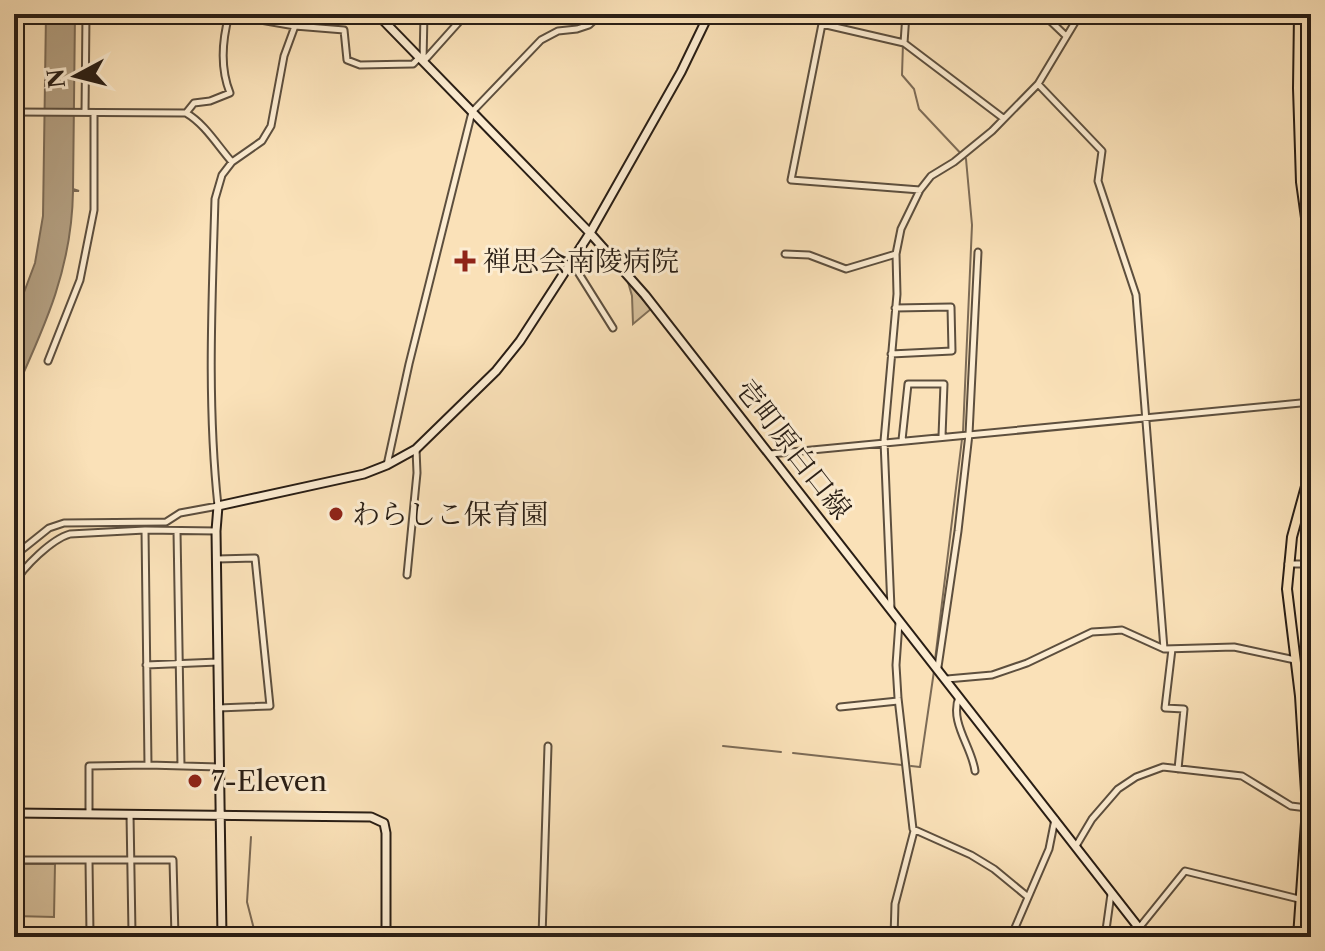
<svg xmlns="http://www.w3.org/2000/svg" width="1325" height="951" viewBox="0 0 1325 951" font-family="'Libre Caslon Text','Noto Serif JP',serif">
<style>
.green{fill:#d6c09c;stroke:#806f58;stroke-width:2}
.water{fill:#b39f81;stroke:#7c6b56;stroke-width:2}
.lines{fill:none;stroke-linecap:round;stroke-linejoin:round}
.stream{stroke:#7c6b56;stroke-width:2}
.street-casing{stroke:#5d4f3e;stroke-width:9}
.secondary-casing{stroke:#291e15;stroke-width:11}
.primary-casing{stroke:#291e15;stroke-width:12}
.street{stroke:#fcecd1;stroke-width:5}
.secondary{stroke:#fcecd1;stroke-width:7}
.primary{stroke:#fae1b8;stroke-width:8}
.poi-dot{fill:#8f2418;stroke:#fcecd1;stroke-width:3}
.labels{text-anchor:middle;stroke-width:6;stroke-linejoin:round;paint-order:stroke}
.poi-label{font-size:28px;fill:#291e15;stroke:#fcecd1;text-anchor:start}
.street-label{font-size:28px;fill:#291e15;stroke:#fcecd1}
</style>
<rect width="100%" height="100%" fill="#fae1b8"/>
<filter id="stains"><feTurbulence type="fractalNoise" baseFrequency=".0025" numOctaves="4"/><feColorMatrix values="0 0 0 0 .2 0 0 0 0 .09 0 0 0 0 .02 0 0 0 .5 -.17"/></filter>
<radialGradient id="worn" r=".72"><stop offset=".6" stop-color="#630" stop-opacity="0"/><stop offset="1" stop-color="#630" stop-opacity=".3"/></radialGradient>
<path class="green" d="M628 282 651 309 633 324 632 296Z
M14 864H55L54 917 14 916Z"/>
<path class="water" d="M46 14H75L73 189 79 191H73C72 268 45 326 14 394V319L35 263 43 216Z"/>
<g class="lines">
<path class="stream" d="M903 43 902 75 914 89 919 109 966 159 972 225 963 432
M935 660 962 439
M723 746 781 752
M793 753 902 765
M911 766 920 767 934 671
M251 837 247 902 256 937"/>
<g class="street-casing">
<path id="street" d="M225 14 295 26 344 30 347 60 360 65 413 64 419 58
M824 14 791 180 920 190
M1043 14 1066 36
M822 24 904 43 1003 118
M904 43 906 14
M423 61 424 14
M423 62 466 14
M1038 84 1102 151 1098 181 1136 295 1164 649
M1298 88 1311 92
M14 112 186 113C205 124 217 145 232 162
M85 112 86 14
M186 113 194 103 210 101 230 93C220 68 222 41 229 15
M785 254 809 255 846 269 896 254
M571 261 613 328
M891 354 952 351 951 307 895 308
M48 361 80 280 94 210V113
M902 440 908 384H944L942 436
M770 454 1311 402
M387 465 409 364 472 112 541 40 558 31 577 29 589 25 601 14
M177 531 181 766
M14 556 49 528 64 523 166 522 180 513 218 506C207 403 212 301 215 199L222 175 232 162 262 141 271 126 284 56 295 26V14
M217 559 255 558 270 706 218 708
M1288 564H1311
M407 575 417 473 416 449
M14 584C23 567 52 539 70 534L145 530 216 531
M891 608 884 441 897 294 896 254 901 229 920 190 931 176 954 162 992 131 1038 84 1080 14
M899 622 896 665 898 698 913 829 971 855 994 869 1028 897
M1172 649 1165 708 1184 709 1178 769
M146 665 218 662
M938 667 958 531 969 434 978 252
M947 679 992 675 1027 663 1092 632 1109 631 1122 630 1164 649 1234 647 1295 660
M959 697C949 722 972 747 975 771
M840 707 898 701
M148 765 219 767
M89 813V766L148 765 145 530
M130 814 132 933
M1076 846 1092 819 1118 789 1136 777 1163 767 1242 776 1291 806 1307 808
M14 860H173L175 937
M89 861 90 934
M1139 928 1185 871 1311 902
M49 937 132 933H245L250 937
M542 937 548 746
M894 937 895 904 914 831
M1011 937 1049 849 1055 819
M1105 937 1111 894"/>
</g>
<g class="secondary-casing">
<path id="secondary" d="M377 14 590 233 645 295 1146 937
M14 813 371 817 384 823 386 833V937
M222 937 216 531 218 506 364 474 387 465 416 449 496 371 520 341 590 233 681 72 709 14"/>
</g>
<g class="primary-casing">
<path id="primary" d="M1299 14 1298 88 1301 182 1311 254
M1298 937 1307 808 1300 696 1287 589 1292 537 1311 468"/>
</g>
<use href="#street" class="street"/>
<use href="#secondary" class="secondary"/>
<use href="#primary" class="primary"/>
</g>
<g class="poi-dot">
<path d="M461 249h8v8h8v8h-8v8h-8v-8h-8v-8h8z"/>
<circle cx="336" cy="514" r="8"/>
<circle cx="195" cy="781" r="8"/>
</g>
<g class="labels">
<g class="poi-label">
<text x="483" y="271">禅思会南陵病院</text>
<text x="352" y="524">わらしこ保育園</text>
<text x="211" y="791">7-Eleven</text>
</g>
<g class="street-label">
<text transform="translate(794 449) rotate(52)" y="10">壱町原白口線</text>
</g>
</g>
<rect width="1325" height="951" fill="none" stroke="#fae1b8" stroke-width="48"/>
<rect x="16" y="16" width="1293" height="919" fill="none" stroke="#291e15" stroke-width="4"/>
<rect x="24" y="24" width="1277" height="903" fill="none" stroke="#291e15" stroke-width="2"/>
<g transform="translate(76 76) rotate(263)" stroke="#fcecd1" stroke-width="6" paint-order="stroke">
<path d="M0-6L14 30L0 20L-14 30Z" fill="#291e15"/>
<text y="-12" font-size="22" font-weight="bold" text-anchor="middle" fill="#291e15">N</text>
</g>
<rect width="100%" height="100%" filter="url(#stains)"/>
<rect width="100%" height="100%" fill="url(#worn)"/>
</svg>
